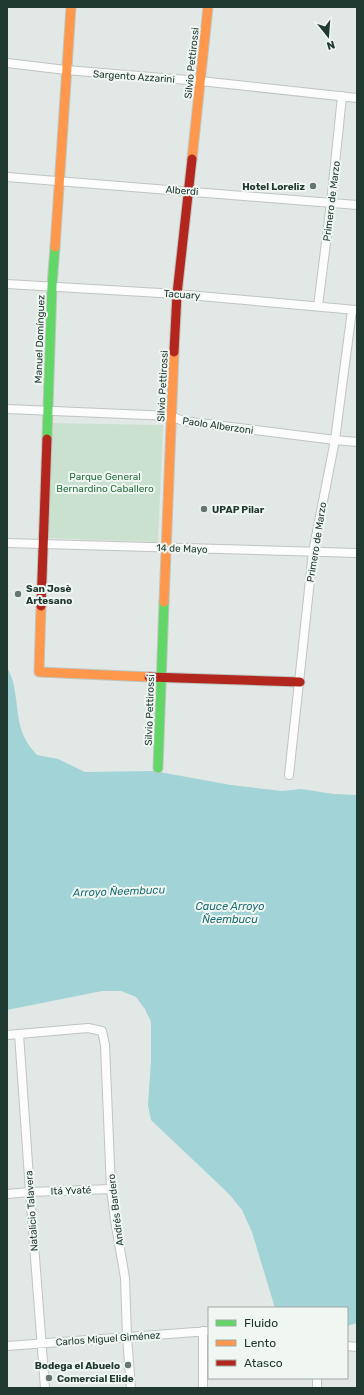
<svg xmlns="http://www.w3.org/2000/svg" width="364" height="1395" viewBox="0 0 364 1395" font-family="Rubik,sans-serif">
<style>
.green{fill:#cbe1d0}
.water{fill:#a2d3d6}
.lines{fill:none;stroke-linecap:round;stroke-linejoin:round}
.street-casing{stroke:#bfc5c2;stroke-width:10}
.fast-casing{stroke:#bec6c2;stroke-width:11}
.slow-casing{stroke:#bec6c2;stroke-width:11}
.jam-casing{stroke:#bec6c2;stroke-width:11}
.street{stroke:#fbfcfb;stroke-width:8}
.fast{stroke:#63d668;stroke-width:9}
.slow{stroke:#ff974d;stroke-width:9}
.jam{stroke:#b3261e;stroke-width:9}
.poi-dot{fill:#657770;stroke:#f0f7f3;stroke-width:1.5}
.labels{text-anchor:middle;stroke-width:4;stroke-linejoin:round;paint-order:stroke}
.street-label{font-size:10px;fill:#213a31;stroke:#f0f7f3}
.poi-label{font-size:10px;font-weight:bold;fill:#213a31;stroke:#f0f7f3;text-anchor:start}
.park-label{font-size:10px;fill:#2b7140;stroke:#f0f7f3}
.water-label{font-size:11px;font-style:italic;fill:#1c6e75;stroke:#f0f7f3}
</style>
<rect width="100%" height="100%" fill="#e2e8e5"/>
<path class="green" d="M52 423 163 425 158 542 47 538Z"/>
<path class="water" d="M7 667C9 672 12 677 13 682 20 711 14 731 37 755L58 759 85 772 154 771 231 785 282 791 301 789 334 794 357 795V1323L347 1326V1308H275L252 1232 242 1210 229 1194 151 1120 148 1105 151 1061V1022L145 1009 136 997 121 991H102L7 1010Z"/>
<g class="lines">
<g class="street-casing">
<path id="street" d="M7 63 66 70 200 81 357 98
M7 177 357 205
M7 284 177 294 356 310
M318 306 331 203 342 96
M7 409 171 416 183 421 335 440 357 442
M7 543 357 553
M289 775 313 552 335 440 352 310
M19 1034 30 1192 45 1388
M7 1035 88 1028 102 1031 105 1045 111 1189 115 1220 125 1278 127 1337 131 1388
M7 1194 30 1192 111 1189
M7 1346 209 1331
M347 1346 357 1347
M317 1378V1388
M203 1388V1331"/>
</g>
<g class="fast-casing">
<path id="fast" d="M47 439 52 286 55 247
M158 768 164 602"/>
</g>
<g class="slow-casing">
<path id="slow" d="M192 159 208 7
M55 247 71 7
M164 602 174 352
M41 606 39 672 149 677"/>
</g>
<g class="jam-casing">
<path id="jam" d="M174 352 177 294 192 159
M41 606 47 439
M149 677 300 682"/>
</g>
<use href="#street" class="street"/>
<use href="#fast" class="fast"/>
<use href="#slow" class="slow"/>
<use href="#jam" class="jam"/>
</g>
<g class="poi-dot">
<circle cx="313" cy="186" r="4"/>
<circle cx="204" cy="509" r="4"/>
<circle cx="18" cy="594" r="4"/>
<circle cx="128" cy="1365" r="4"/>
<circle cx="49" cy="1378" r="4"/>
</g>
<g class="labels">
<g class="street-label">
<text transform="translate(191 63) rotate(-84)" y="4">Silvio Pettirossi</text>
<text transform="translate(134 76) rotate(4)" y="4">Sargento Azzarini</text>
<text transform="translate(182 190) rotate(4)" y="4">Alberdi</text>
<text transform="translate(331 201) rotate(-83)" y="4">Primero de Marzo</text>
<text transform="translate(182 294) rotate(4)" y="4">Tacuary</text>
<text transform="translate(39 339) rotate(-88)" y="4">Manuel Domínguez</text>
<text transform="translate(162 386) rotate(-87)" y="4">Silvio Pettirossi</text>
<text transform="translate(218 425) rotate(8)" y="4">Paolo Alberzoni</text>
<text transform="translate(316 542) rotate(-81)" y="4">Primero de Marzo</text>
<text transform="translate(182 548) rotate(2)" y="4">14 de Mayo</text>
<text transform="translate(149 710) rotate(-88)" y="4">Silvio Pettirossi</text>
<text transform="translate(71 1190) rotate(-2)" y="4">Itá Yvaté</text>
<text transform="translate(115 1210) rotate(-97)" y="4">Andrés Bardero</text>
<text transform="translate(31 1211) rotate(-94)" y="4">Natalicio Talavera</text>
<text transform="translate(108 1338) rotate(-4)" y="4">Carlos Miguel Giménez</text>
</g>
<g class="poi-label">
<text x="305" y="190" text-anchor="end">Hotel Loreliz</text>
<text x="212" y="513">UPAP Pilar</text>
<text x="26" y="592">San Josè<tspan x="26" dy="12">Artesano</tspan></text>
<text x="120" y="1369" text-anchor="end">Bodega el Abuelo</text>
<text x="57" y="1382">Comercial Elide</text>
</g>
<g class="park-label">
<text x="105" y="480">Parque General<tspan x="105" dy="12">Bernardino Caballero</tspan></text>
</g>
<g class="water-label">
<text transform="translate(119 891) rotate(-2)" y="4">Arroyo Ñeembucu</text>
<text x="230" y="910">Cauce Arroyo<tspan x="230" dy="13">Ñeembucu</tspan></text>
</g>
</g>
<rect width="364" height="1395" fill="none" stroke="#213a31" stroke-width="16"/>
<rect x="208" y="1307" width="140" height="72" fill="#f0f7f3" stroke="#9daba5"/>
<rect x="216" y="1320" width="20" height="6" fill="#63d668" stroke="#9daba5"/>
<text x="244" y="1327" font-size="12" fill="#213a31">Fluido</text>
<rect x="216" y="1340" width="20" height="6" fill="#ff974d" stroke="#9daba5"/>
<text x="244" y="1347" font-size="12" fill="#213a31">Lento</text>
<rect x="216" y="1360" width="20" height="6" fill="#b3261e" stroke="#9daba5"/>
<text x="244" y="1367" font-size="12" fill="#213a31">Atasco</text>
<g transform="translate(328 36) rotate(163)" stroke="#f0f7f3" stroke-width="3" paint-order="stroke">
<path d="M0-3L7 15L0 10L-7 15Z" fill="#213a31"/>
<text y="-6" font-size="11" font-weight="bold" text-anchor="middle" fill="#213a31">N</text>
</g>
</svg>
